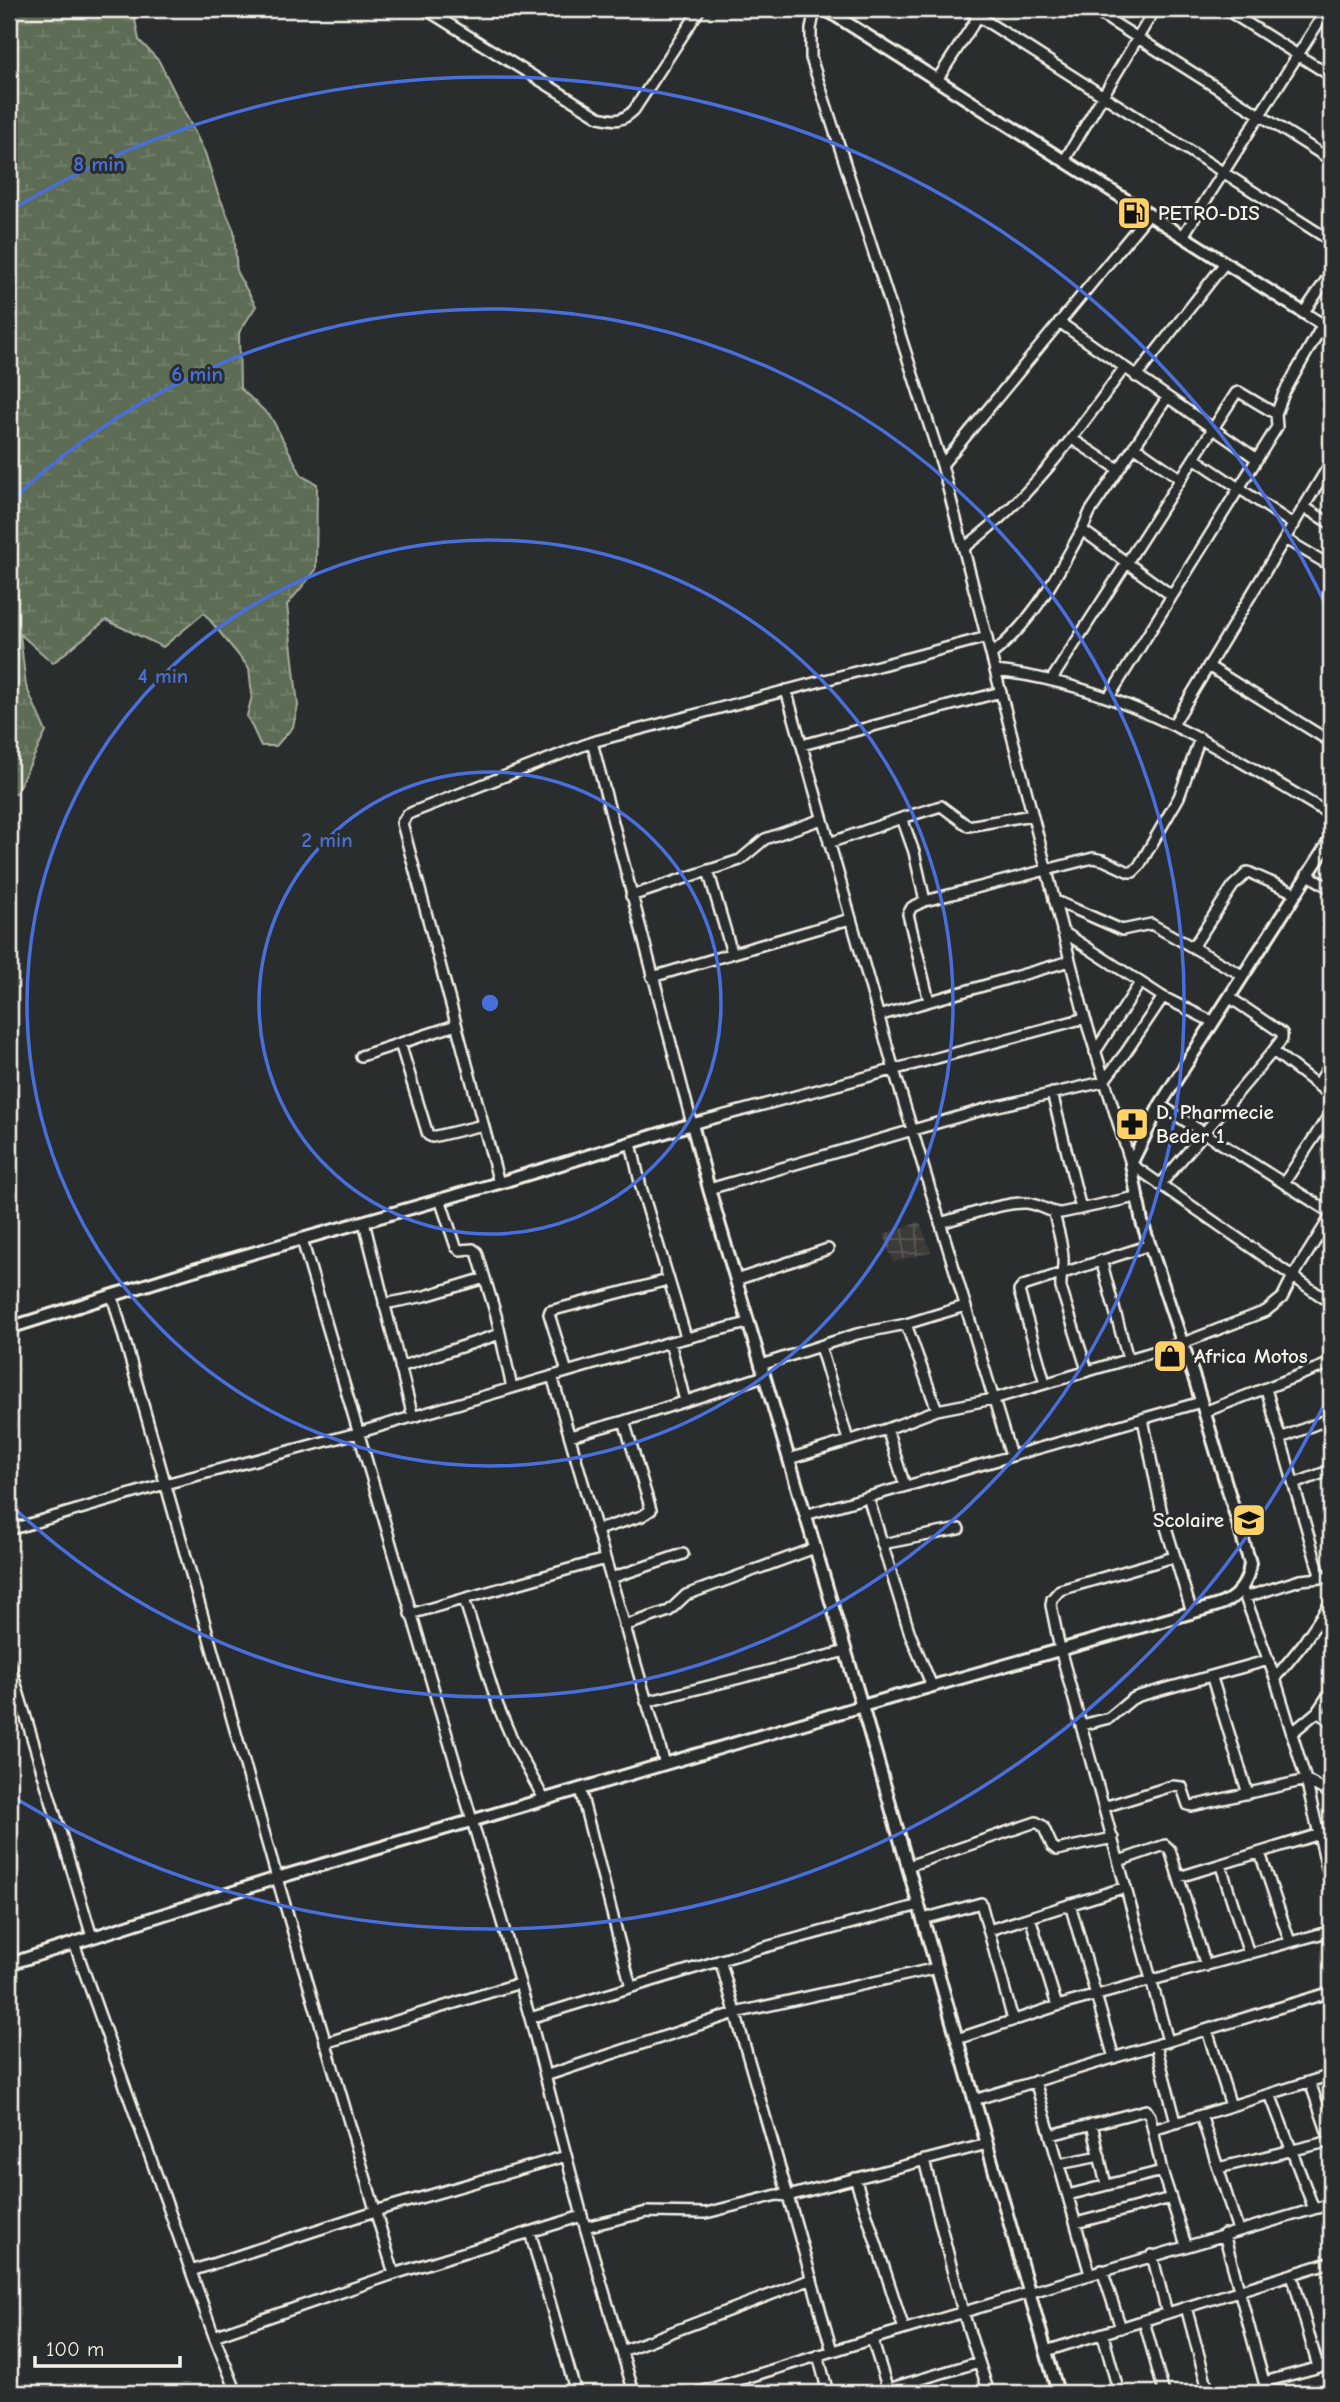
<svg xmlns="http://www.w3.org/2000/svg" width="1340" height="2402" viewBox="0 0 1340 2402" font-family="'Comic Neue',sans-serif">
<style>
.industrial{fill:url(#industrial-grid)}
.wetland{fill:url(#wetland-marsh);stroke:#a8ae9e;stroke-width:2}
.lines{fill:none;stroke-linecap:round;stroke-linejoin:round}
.minor-casing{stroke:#f4f1e8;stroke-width:14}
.tertiary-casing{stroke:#f4f1e8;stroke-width:16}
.minor{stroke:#2a2d2e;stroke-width:9}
.tertiary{stroke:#2a2d2e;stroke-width:10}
.ring{fill:none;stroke:#486fdb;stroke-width:3.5}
.labels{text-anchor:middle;stroke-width:6;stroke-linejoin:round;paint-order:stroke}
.poi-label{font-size:21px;font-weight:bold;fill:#f4f1e8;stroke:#2a2d2e;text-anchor:start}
.centre{fill:#486fdb;stroke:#2a2d2e;stroke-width:3.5}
.ring-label{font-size:21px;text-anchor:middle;font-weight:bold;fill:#486fdb;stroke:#2a2d2e;stroke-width:6;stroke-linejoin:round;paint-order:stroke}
</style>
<defs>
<pattern id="industrial-grid" width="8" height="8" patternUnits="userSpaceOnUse" patternTransform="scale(1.75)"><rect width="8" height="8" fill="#3e3a39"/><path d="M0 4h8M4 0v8" fill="none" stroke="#5a5756"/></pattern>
<pattern id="wetland-marsh" width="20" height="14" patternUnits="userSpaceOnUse" patternTransform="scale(1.75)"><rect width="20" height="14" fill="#5d6c54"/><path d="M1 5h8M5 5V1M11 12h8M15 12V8" fill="none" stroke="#75816d"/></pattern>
</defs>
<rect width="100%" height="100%" fill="#2a2d2e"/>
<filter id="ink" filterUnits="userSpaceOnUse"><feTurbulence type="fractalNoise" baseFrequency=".0143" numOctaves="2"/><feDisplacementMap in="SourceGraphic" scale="14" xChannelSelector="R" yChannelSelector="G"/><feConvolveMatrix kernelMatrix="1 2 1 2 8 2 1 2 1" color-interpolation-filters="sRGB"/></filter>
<g filter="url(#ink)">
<path class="industrial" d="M920 1222 931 1252 893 1262 884 1234Z"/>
<path class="wetland" d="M9 9H133L139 40 159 61 205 153 217 191 234 231 237 273 256 306 239 333 240 388 271 417 302 476 317 484 316 570 287 605 298 706 293 727 276 746H261L247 716 252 696 249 668 204 613 163 647 106 620 53 663 20 634 26 686 46 732 16 793 9 795Z
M9 1047 17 1096 9 1170Z"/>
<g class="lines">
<g class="minor-casing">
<path id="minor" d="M425 9 599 117C615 121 622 122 634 110L700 9
M815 9 811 29V58L942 465 1085 1018 1131 1164 1331 1303
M967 9 1331 241
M1092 9 1331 160
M1225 9 1331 76
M937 80 983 9
M1064 161 1155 9
M1183 236 1327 9
M1304 312 1331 273
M1059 322 1257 459
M1136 377 1225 263
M1167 398 1090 512 1082 530 1171 595
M1072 439 1118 469
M1134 446 1181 479
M1194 458 1294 525
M942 465 1148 215
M1304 507 1331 524
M1285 539 1331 566
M964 548C1030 499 1076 434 1124 368
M987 637 592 742 692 1124 1085 1018
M991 655C1035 620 1055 578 1082 530
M1208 666 1331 742
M995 671C1121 684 1225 752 1331 815
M1052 679 1236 393 1239 392 1276 414
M786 690 894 1070 1011 1456
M1109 697 1277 427 1276 414 1284 393 1323 324
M1173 725 1331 462
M802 745 1001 692
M902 818 941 806 968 826 1032 815
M829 843 902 818 914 852 925 901
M708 870 732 953
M1307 874 1331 889
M631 896 740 860 765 839 822 819
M1054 900 1122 930 1151 924 1242 975
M1062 931 1163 997 1213 1022
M1193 947 1233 886 1248 872 1295 893
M652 977 850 919
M1229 997 1282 1033V1039L1273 1051 1317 1085 1331 1064
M929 1001 908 914 912 907 925 901 1093 858 1103 860 1129 872H1133L1139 866 1179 797 1200 738
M878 1016 1070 961
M400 1043 428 1135 432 1137 483 1125
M1095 1052 1140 983
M361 1056 456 1025
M1317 1085 1331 1095
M1052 1093 1081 1209
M1160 1105 1331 1213
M631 1143 641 1187 686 1337
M499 1183 402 823 407 815 413 812 592 742
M1284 1183 1331 1112
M1160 1185 1273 1051
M709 1189 989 1108 1103 1082 1126 1052 1163 997
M440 1199 456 1247 460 1250 473 1249 477 1252 496 1315 512 1388
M1054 1213C1057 1228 1063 1244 1063 1259 1064 1270 1060 1277 1061 1288L1087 1370
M364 1222 413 1417
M940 1223C963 1217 1003 1202 1025 1203 1039 1203 1048 1213 1061 1213L1136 1197
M302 1240 530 2018 585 2227 634 2393
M1101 1260 1128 1359
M736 1280 828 1249
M112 1295 277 1878 394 2274 582 2216
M384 1304 425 1296 485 1278
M906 1324 937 1410
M670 1342 685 1401
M820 1346 848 1440
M761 1365 857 1334 906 1324 965 1306
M400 1367 500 1334
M567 1372 549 1314 550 1311 668 1280
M552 1376 665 1764
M1045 1383 1019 1291 1023 1286 1150 1245
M1266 1389 1321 1578
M1204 1412 1331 1363
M1143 1419 1162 1514 1192 1613
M887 1429 905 1486
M570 1436 624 1421 764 1376
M1281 1438 1331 1418
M789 1459 887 1429 937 1410 993 1399 1183 1343 1266 1311 1282 1298 1292 1278 1331 1216
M1294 1484 1331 1470
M868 1497 910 1634 932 1686
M805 1515 1201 1402
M9 1530 165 1484 357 1433 670 1342 748 1323
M597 1530 642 1516 651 1510 624 1421
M882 1544 959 1529
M611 1578 683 1554
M1242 1589 1275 1678 1306 1780 1331 1794
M1246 1597 1300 1580 1331 1577
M464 1599 498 1706 515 1746 544 1799
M410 1614 605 1559
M624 1626 669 1611 686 1595 815 1548
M9 1661 92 1937
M1212 1678 1248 1794
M1275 1678 1302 1645 1331 1602
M646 1702 846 1651
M1317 1712 1331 1721
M1082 1725 1109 1718 1132 1699 1139 1696 1269 1660
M1293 1732 1317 1712 1331 1691
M580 1789 631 1987
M1104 1807 1172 1786 1182 1787 1188 1805 1192 1806 1306 1780 1331 1885
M1260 1853 1290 1942
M1119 1861 1165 1845 1170 1850 1206 1966
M908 1866 1036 1822 1043 1826 1052 1846 1057 1850 1113 1838
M1221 1866 1249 1954
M1179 1877 1320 1834
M1070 1904 1114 2058
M1030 1917 1057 2006
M923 1919 981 1903 1013 2020
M989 1930 1126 1887
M74 1943 214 2336 237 2393
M720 1960 788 2196 987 2144
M530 2018 751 1951 919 1905
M1207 2030 1231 2106
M957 2039 1057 2006 1331 1931
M1168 2041 1060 1649 1051 1605 1052 1599 1060 1590 1174 1557
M325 2043 520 1983
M1156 2045 1176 2122
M545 2076 735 2013 937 1968
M1035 2081 1090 2274
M1310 2082 1331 2143
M1270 2094 1314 2209
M974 2100 1331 1992
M1201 2115 1238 2230
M1092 2124 1106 2185
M1153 2130 1331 2075
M1051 2135 1146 2110 1150 2116 1162 2171 1186 2245
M924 2160 963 2312 989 2393
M1059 2164 1100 2156
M1218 2168 1331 2141
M855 2178 904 2329
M1068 2195 1162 2171
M1076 2223 1171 2198
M585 2227 647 2212 706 2213 777 2195 788 2196 832 2351
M530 2232 576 2393
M1224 2234 1267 2393
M1152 2255 1167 2313
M1102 2270 1121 2328
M191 2271 375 2211 566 2156
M1292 2274 1318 2367
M1186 2307 1209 2393
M1144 2321 1164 2393
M1103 2335 1119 2393
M214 2336 394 2274
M872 2339 889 2393
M622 2351 812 2279
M1046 2351 1331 2262
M818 2355 828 2393
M1264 2382 1331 2364
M888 2389 979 2362
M697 2393 872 2339 1331 2204"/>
</g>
<g class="tertiary-casing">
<path id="tertiary" d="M825 9 1331 330
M9 1328 190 1271 499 1183 692 1124 709 1189 862 1706 1058 2393
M9 1964 277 1878 862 1706 1215 1606C1236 1600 1248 1585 1250 1563L1196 1384 1142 1222 1131 1164 1160 1105 1331 839"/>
</g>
<use href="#minor" class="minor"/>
<use href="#tertiary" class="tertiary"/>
</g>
</g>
<g class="ring">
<circle cx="490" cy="1003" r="231"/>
<circle cx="490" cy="1003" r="463"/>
<path d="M12 500A694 694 0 1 1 12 1506"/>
<path d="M1329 1394A926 926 0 0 1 13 1797M13 209A926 926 0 0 1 1329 612"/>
</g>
<defs>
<g id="fuel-square" transform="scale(1.75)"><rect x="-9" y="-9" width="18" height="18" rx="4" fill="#ffd166" stroke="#2a2d2e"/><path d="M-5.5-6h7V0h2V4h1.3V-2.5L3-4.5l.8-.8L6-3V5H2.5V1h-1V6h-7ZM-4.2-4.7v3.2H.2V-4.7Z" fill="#111"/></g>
<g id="pharmacy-square" transform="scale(1.75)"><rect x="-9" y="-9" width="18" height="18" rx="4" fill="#ffd166" stroke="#2a2d2e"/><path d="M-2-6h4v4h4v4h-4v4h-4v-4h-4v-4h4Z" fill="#111"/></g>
<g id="shop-square" transform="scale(1.75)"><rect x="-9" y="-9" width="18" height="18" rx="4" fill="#ffd166" stroke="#2a2d2e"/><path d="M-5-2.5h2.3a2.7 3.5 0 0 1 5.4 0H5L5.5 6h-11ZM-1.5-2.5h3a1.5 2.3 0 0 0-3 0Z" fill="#111"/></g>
<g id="school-square" transform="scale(1.75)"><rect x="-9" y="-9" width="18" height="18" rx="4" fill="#ffd166" stroke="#2a2d2e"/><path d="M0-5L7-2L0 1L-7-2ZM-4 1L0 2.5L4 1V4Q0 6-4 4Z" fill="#111"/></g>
</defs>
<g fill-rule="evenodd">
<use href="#fuel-square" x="1134" y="213"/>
<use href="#pharmacy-square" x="1132" y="1124"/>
<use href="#shop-square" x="1170" y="1356"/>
<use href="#school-square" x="1249" y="1520"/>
</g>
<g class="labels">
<g class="poi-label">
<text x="1158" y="220">PETRO-DIS</text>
<text x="1156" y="1119">D. Pharmecie<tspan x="1156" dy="24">Beder 1</tspan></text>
<text x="1194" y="1363">Africa Motos</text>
<text x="1224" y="1527" text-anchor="end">Scolaire</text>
</g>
</g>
<circle cx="490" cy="1003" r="10" class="centre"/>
<g class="ring-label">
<text x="99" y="171">8 min</text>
<text x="197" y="381">6 min</text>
<text x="163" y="683">4 min</text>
<text x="327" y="847">2 min</text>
</g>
<rect width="1340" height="2402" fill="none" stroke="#2a2d2e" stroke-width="35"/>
<rect x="18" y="18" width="1305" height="2367" fill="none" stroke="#f4f1e8" stroke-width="2.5" filter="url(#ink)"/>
<path d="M35 2356v10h145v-10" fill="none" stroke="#f4f1e8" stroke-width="3.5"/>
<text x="46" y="2356" font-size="21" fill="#f4f1e8" stroke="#2a2d2e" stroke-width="5" paint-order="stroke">100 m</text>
</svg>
